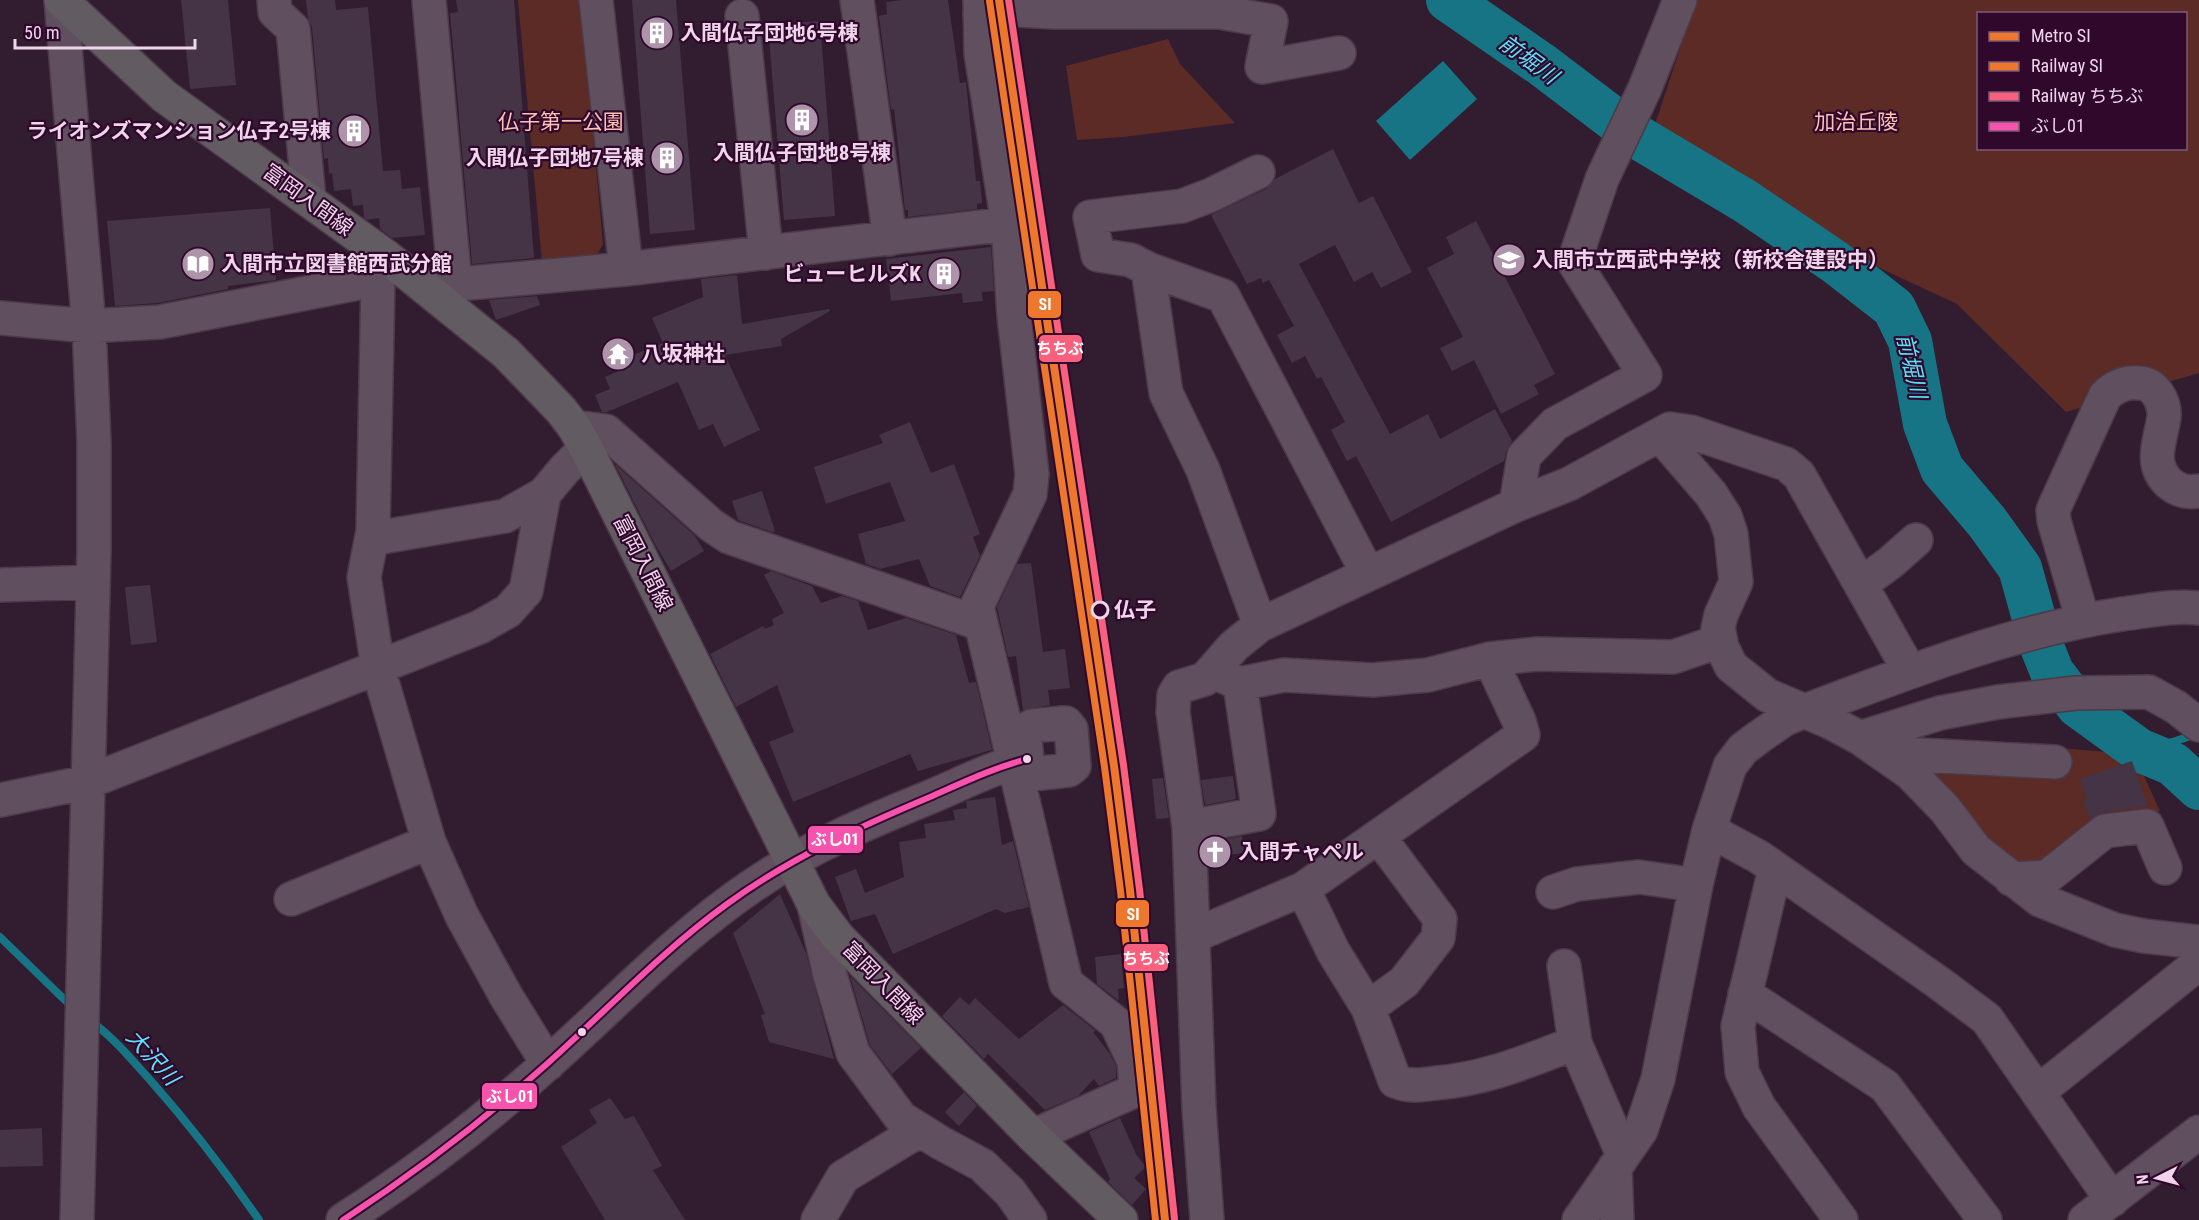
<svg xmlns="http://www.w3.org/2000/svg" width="2199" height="1220" viewBox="0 0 2199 1220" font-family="'Roboto Condensed','Noto Sans JP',sans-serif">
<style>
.green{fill:#5c2b25;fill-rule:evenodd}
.water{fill:#167485}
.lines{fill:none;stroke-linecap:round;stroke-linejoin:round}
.stream{stroke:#167485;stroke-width:8}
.river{stroke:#167485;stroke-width:44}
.building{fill:#443446}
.minor-casing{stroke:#4c3949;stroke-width:36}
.major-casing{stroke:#4c3949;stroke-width:36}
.minor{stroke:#604f5e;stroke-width:33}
.major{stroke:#625c62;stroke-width:33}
.bus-1-casing{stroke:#30082c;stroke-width:10}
.bus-1{stroke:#f653ac;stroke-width:6}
.rail-1-casing{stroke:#30082c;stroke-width:12}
.rail-2-casing{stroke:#30082c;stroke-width:12}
.rail-1{stroke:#ed772d;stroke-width:8}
.rail-2{stroke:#f8607d;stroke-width:8}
.metro-1-casing{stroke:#30082c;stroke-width:12}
.metro-1{stroke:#ed772d;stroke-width:8}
.stop-dot{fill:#30082c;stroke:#efd5eb;stroke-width:3}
.bus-dot{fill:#efd5eb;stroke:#30082c;stroke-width:2}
.labels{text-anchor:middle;stroke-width:4.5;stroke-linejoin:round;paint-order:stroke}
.poi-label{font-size:21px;font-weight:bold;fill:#efd5eb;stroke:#30082c;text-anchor:start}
.park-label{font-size:21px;fill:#fec2b5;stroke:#30082c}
.street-label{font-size:21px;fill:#efd5eb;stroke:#30082c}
.stop-label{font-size:21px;font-weight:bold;fill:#efd5eb;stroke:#30082c;text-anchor:start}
.water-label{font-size:22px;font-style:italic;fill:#5be1f9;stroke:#30082c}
.line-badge{stroke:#30082c;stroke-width:2}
.badge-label{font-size:16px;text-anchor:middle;font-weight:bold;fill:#fff}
</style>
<rect width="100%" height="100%" fill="#321c30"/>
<path class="green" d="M518 0H581L603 244 595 258 542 263Z
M1696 0H2199V373L2066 412 1957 304 1644 158ZM1978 14H2186V148H1978Z
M1168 39 1180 64 1235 123 1123 137 1077 140 1066 66Z
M1914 737 2134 754 2160 811 2096 830 2028 873 1978 834 1915 761Z"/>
<path class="water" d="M1443 61 1477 99 1410 160 1376 121Z"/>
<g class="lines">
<path class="stream" d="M2139 750 2173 742 2196 734
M0 937 73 1008
M92 1022C115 1039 132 1060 151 1081 190 1125 226 1172 259 1220"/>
<path class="river" d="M1448 0 1541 64 1636 136 1745 201 1835 262 1894 308 1910 341 1925 424 1942 469 1987 522 2020 568 2042 647 2052 672 2078 706 2139 750 2173 764 2199 788"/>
</g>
<path class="building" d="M181 0H228L236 85 190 89Z
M306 0H335L336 10 368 7 383 171 400 170 402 189 420 187 425 235 392 238 380 229 379 218 367 220 364 218 363 205 353 206 351 189 334 191 332 173 329 174 328 158 324 159 312 27 308 19Z
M456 0H514L534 258 472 264 450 13 458 12Z
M632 0H676L695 230 650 234Z
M902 0H948L960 83 966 82 976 181H980L982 203 977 204V209L908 217V210H905L894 109 891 110 879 16 887 14 886 2Z
M820 21 835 216 784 220 768 25Z
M1333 149 1359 203 1373 196 1412 272 1381 288 1372 272 1354 282 1335 245 1299 264 1390 434 1428 414 1440 439 1495 409 1512 441 1506 452 1504 461 1391 522 1356 456 1347 461 1331 430 1345 422 1321 377 1317 379 1305 356 1292 363 1277 335 1294 326 1269 280 1263 283 1261 278 1247 284 1211 215 1266 189 1275 179Z
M270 208 276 280 228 286V289L158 303 115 306 107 221Z
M1476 221 1555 374 1534 385 1539 394 1501 414 1474 360 1452 371 1440 348 1463 337 1427 268 1454 254 1446 237Z
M991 247 994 291 982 292 983 301 963 303 962 293 891 301 886 259Z
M737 275 742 324 829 309 830 311 781 339 782 346 725 355 760 430 724 447 713 424 699 430 678 382 607 412H602L595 395 610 389 605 377 626 368 623 359 663 343 652 318 703 297 701 279Z
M537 296 540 305 496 320 489 300Z
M910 422 931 473 954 464 980 534 973 537 980 556 960 597 930 586 919 559 880 569 866 564 858 534 905 521 890 482 826 504 814 467 883 443 879 435Z
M615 464 695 536 704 551 671 571 655 544Z
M762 491 775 531 772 532 738 520 732 501Z
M1031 563 1043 652 1065 649 1070 688 1048 690 1050 705 1023 710 1016 656 1008 657 997 607 1017 564Z
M771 571 812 586 821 603 842 596 858 601 868 630 906 618 956 635 969 683 976 682 992 750 918 771 910 754 793 802 769 742 794 732 777 685 736 707 710 654 763 626 765 629 774 625 772 619 784 613 764 575Z
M150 585 157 642 131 645 125 587Z
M2132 761 2148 806 2103 812 2090 819 2083 799 2087 798 2080 779Z
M1233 776 1236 799 1205 805 1201 780Z
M1163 778 1169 818 1156 819 1152 779Z
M995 797 1002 845 1013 841 1029 907 1005 913 996 909 893 954 875 914 851 921 835 877 856 869 865 893 904 877 899 842 926 838 924 824 955 820 953 810 967 808 966 801Z
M1242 836 1244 853 1209 857 1208 842Z
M780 894 806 953 834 1059 769 1042 761 1015 765 1014 733 933Z
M1121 954 1124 988 1118 989 1119 1001 1097 984 1095 957Z
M850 976 921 1048 892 1074 870 1045Z
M960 997 969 1005 975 998 1019 1039 1063 1005 1096 1031 1093 1032 1110 1054 1116 1066V1078L1099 1086 1094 1079 1078 1096 1045 1110 988 1054 984 1059 942 1016Z
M964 1092 977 1106 959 1126 945 1112Z
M610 1098 625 1119 634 1116 662 1166 653 1170 685 1220H605L561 1147 597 1123 589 1110Z
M1120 1118 1136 1154 1146 1167 1134 1178 1146 1189 1132 1205 1108 1182 1110 1179 1089 1132Z
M42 1128 43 1166 0 1167V1130Z"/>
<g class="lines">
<g class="minor-casing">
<path id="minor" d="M61 0 89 326 94 443V550L77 1220
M274 0 275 12 293 29 309 200
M429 0 455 284
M596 0 626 269
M857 0 890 239
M980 0 981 53 1008 224 1014 316 1032 474 1030 494 977 606 1066 983 1116 1023 1134 1061 1136 1090 1033 1136
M980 14 1015 10 1054 12H1219L1271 21 1262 67 1339 53
M742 16 766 253
M1258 172 1211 195 1182 206 1090 217 1098 255 1131 260 1148 269 1223 296 1368 574
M1148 269 1166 393 1203 470 1260 625
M378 279 373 531 364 577 378 668 429 842 462 916 506 996 548 1064
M425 287 626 269 1008 224
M0 318 89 326 160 322 378 279 386 260
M574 427 606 431 711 525 729 537 981 624
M1660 435 1711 494 1725 516 1731 534 1736 582 1721 615 1718 628 1722 647 1731 666 1767 695 1830 722 1860 738 1910 773 1945 809 1976 850 2040 900 2115 930 2144 936 2199 942
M1516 505 1524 456 1555 424 1645 375 1574 262 1602 179 1645 88 1680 0
M373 531 382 537 505 516 544 494 564 470 586 448
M1861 584 1890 563 1916 540
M0 585 93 582
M2083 620 2054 521 2053 510 2105 396C2115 386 2125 382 2139 383 2155 383 2165 402 2164 417 2161 440 2148 463 2169 483 2178 491 2187 493 2199 491
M1212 671 1240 684 1284 675 1373 680 1428 675 1490 659 1537 654 1673 657 1720 641
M1062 723H1066L1071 729 1074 766 1069 770 1033 774 1028 768 1024 731 1032 726Z
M1860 738 1940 713 1998 702 2076 693 2149 692 2176 707 2199 725
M1883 753 2055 762
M0 800 88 782 480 627 508 611 526 591 544 494
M1189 827 1259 814 1240 684
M1709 830 1759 857 1939 983 1987 1019 2112 1200
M1775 869 1738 1026 1742 1072 1759 1107 1841 1220
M2011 879 2047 877 2105 831 2147 826 2165 868
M1303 889 1333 951 1368 1008 1395 1081C1409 1087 1421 1085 1436 1083 1486 1079 1528 1061 1575 1043
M1553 892 1577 884 1639 877 1696 885
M291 899 429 842
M814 905 830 975 853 1053 901 1118 941 1143 982 1165 1010 1192 1030 1220
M1193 936 1303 889 1523 735 1519 721 1490 659
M1564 966 1575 1043 1623 1155
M1745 994 1885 1086 1985 1220
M1368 1008 1404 982 1438 938 1440 919 1379 837
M2038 1092 2199 963
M1615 1167 1617 1220
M343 1220C416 1173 483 1122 547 1064 615 1004 678 936 752 886 807 848 868 822 930 797 961 784 993 767 1027 759
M818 1220 843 1177 920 1130
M1207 1220 1199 1108 1189 827 1173 712 1174 695 1179 687 1205 679 1234 646 1260 625 1516 505 1569 484 1670 429 1691 432 1786 464 1799 475 1910 672
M1579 1220 1641 1130 1658 1079 1696 885 1709 830 1730 766 1743 749 1759 737 1785 719 1802 712C1906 673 2012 631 2122 614 2148 611 2173 605 2199 608
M2085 1220 2199 1132"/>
</g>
<g class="major-casing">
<path id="major" d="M61 0 164 96 387 257 506 353 561 410 574 427 586 448 814 905 838 937 1033 1136 1121 1220"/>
</g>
<use href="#minor" class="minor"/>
<use href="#major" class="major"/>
<g class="bus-1-casing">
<path id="bus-1" d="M343 1220C415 1173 483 1121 548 1063 607 1010 662 951 727 904 790 858 859 827 930 797 962 783 993 768 1027 759"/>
</g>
<use href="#bus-1" class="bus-1"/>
<g class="rail-1-casing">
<path id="rail-1" d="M990 1 1105 767 1121 891 1156 1220"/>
</g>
<g class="rail-2-casing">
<path id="rail-2" d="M1008 0 1123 765 1139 889 1174 1219"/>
</g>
<use href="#rail-1" class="rail-1"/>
<use href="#rail-2" class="rail-2"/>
<g class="metro-1-casing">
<path id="metro-1" d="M999 0 1114 766 1130 890 1165 1220"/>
</g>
<use href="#metro-1" class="metro-1"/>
</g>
<defs>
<g id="building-disc" transform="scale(1.725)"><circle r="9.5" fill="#ad94aa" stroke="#30082c"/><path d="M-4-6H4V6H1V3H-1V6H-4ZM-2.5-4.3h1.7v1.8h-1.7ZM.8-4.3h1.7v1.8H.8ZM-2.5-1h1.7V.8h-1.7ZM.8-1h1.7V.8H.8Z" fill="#fff"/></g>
<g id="school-disc" transform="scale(1.725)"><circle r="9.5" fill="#ad94aa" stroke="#30082c"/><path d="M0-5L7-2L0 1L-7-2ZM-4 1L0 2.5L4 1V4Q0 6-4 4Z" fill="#fff"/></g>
<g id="library-disc" transform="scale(1.725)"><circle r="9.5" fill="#ad94aa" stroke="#30082c"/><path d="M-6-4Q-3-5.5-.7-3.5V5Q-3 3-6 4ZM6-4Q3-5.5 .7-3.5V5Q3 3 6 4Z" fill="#fff"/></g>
<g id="temple-disc" transform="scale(1.725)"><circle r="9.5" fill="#ad94aa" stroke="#30082c"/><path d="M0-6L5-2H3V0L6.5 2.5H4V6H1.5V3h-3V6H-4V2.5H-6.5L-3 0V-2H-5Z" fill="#fff"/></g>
<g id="church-disc" transform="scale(1.725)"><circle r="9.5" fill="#ad94aa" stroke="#30082c"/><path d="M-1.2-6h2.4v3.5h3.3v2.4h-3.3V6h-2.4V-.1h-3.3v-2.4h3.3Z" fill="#fff"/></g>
</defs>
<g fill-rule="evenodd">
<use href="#building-disc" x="657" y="33"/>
<use href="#building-disc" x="802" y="120"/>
<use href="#building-disc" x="354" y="131"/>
<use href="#building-disc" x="667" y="158"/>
<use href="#school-disc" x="1509" y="260"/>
<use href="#library-disc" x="198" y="264"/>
<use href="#building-disc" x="944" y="274"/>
<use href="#temple-disc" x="618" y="354"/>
<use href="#church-disc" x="1215" y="852"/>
</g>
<circle class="stop-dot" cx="1100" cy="610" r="8"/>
<g class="bus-dot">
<circle cx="1027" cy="759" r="5"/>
<circle cx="582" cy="1032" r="5"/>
</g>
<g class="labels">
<g class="poi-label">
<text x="680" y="40">入間仏子団地6号棟</text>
<text x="331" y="138" text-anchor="end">ライオンズマンション仏子2号棟</text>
<text x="802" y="160" text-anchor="middle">入間仏子団地8号棟</text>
<text x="644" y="165" text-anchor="end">入間仏子団地7号棟</text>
<text x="1532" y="267">入間市立西武中学校（新校舎建設中）</text>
<text x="221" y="271">入間市立図書館西武分館</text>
<text x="921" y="281" text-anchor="end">ビューヒルズK</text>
<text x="641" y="361">八坂神社</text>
<text x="1238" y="859">入間チャペル</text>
</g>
<g class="park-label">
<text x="561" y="129">仏子第一公園</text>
<text x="1856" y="129">加治丘陵</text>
</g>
<g class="street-label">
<text transform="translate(308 200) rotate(36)" y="7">富岡入間線</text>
<text transform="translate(643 563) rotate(63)" y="7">富岡入間線</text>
<text transform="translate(883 983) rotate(46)" y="7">富岡入間線</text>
</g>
<g class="stop-label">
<text x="1114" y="617">仏子</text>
</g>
<g class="water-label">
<text transform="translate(1529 59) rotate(36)" y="8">前堀川</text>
<text transform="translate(1912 366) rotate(77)" y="8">前堀川</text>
<text transform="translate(153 1057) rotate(48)" y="8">大沢川</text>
</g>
</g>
<g class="line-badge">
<rect x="1027" y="290" width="35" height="29" rx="6" fill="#ed772d"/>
<rect x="1038" y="334" width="45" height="29" rx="6" fill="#f8607d"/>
<rect x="807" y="825" width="57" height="29" rx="6" fill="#f653ac"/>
<rect x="1115" y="899" width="35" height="29" rx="6" fill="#ed772d"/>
<rect x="1123" y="943" width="46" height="29" rx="6" fill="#f8607d"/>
<rect x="481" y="1082" width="57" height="28" rx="6" fill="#f653ac"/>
</g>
<g class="badge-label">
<text x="1045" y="310">SI</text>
<text x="1060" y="354">ちちぶ</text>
<text x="835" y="845">ぶし01</text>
<text x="1133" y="920">SI</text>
<text x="1146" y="964">ちちぶ</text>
<text x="510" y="1102">ぶし01</text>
</g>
<rect x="1977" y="12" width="210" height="138" fill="#30082c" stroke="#7c5a78" stroke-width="1.5"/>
<rect x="1989" y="32" width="30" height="9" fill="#ed772d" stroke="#7c5a78" stroke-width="1.5"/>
<text x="2031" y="42" font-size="18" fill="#efd5eb">Metro SI</text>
<rect x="1989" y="62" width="30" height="9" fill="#ed772d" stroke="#7c5a78" stroke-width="1.5"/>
<text x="2031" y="72" font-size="18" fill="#efd5eb">Railway SI</text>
<rect x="1989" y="92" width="30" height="9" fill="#f8607d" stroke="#7c5a78" stroke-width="1.5"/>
<text x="2031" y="102" font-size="18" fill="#efd5eb">Railway ちちぶ</text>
<rect x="1989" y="122" width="30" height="9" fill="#f653ac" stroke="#7c5a78" stroke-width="1.5"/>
<text x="2031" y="132" font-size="18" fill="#efd5eb">ぶし01</text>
<g transform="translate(2157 1178) rotate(264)" stroke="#30082c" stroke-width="4.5" paint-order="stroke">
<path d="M0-4.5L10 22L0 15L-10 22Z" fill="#efd5eb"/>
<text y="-9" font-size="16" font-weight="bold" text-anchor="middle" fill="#efd5eb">N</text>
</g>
<path d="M15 39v9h180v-9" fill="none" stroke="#efd5eb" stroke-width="3"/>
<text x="24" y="39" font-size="18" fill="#efd5eb" stroke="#30082c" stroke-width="4.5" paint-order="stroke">50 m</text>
</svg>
